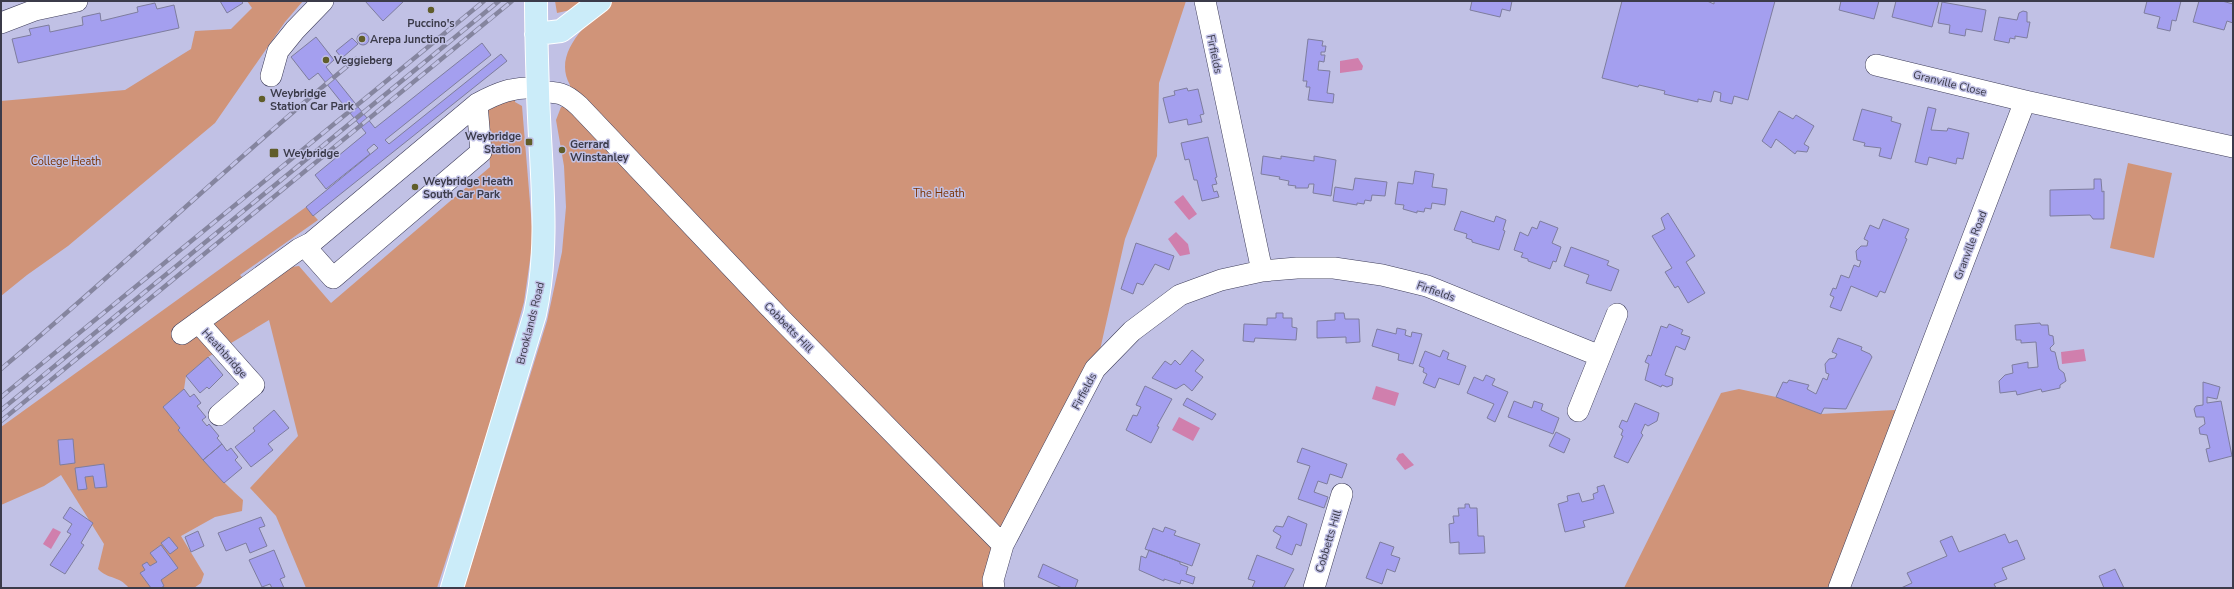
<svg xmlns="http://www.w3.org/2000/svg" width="2234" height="589" viewBox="0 0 2234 589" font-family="'Nunito Sans',sans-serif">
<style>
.green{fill:#d09479}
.water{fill:#d07fad}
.building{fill:#a49fef;stroke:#7e7d9e}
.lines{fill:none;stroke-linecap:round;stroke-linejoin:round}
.minor-casing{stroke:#3f3e5b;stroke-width:22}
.major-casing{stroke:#fff;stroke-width:24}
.minor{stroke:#fff;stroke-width:21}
.major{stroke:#cbecf9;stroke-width:22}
.rail-casing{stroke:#85859f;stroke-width:4.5}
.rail{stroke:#c1c1e5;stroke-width:3;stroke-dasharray:9;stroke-linecap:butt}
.poi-dot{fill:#605d2a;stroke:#c1c1e5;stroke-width:1.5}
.labels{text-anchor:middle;stroke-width:3;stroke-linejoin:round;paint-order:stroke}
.poi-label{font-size:11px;font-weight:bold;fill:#3b3b4a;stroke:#c1c1e5;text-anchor:start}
.street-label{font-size:11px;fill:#3b3b4a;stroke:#c1c1e5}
.park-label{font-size:11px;fill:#7b3101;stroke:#c1c1e5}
</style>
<rect width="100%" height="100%" fill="#c1c1e5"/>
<path class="green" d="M247 1H303L285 22 215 123 68 246 27 275 1 296V101L125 90 191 49 195 31 231 29 252 8Z
M555 1H585L575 9 557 13Z
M613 1H1186L1159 83 1157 156 1125 239 1100 350 1001 531 569 87 570 85C551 52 591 19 613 1Z
M515 97V102L522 106 533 239 524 302 489 427 437 588H306L276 516 250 488 298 436 269 320 208 357 186 376 184 389 163 407 180 428 178 430C199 455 219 479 243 500L242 511 215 517 181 536 204 574 201 583 194 588H129C118 575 109 580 98 569L104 544 61 475 44 486 1 505V427L306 207 318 220 240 275 255 292 291 267 299 266 331 303 490 167 487 109Z
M561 107H567L999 547 990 588H464L547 321 562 252 566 207 564 166 556 120Z
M2128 163 2172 173 2154 258 2110 248Z
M1739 389 1776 397 1821 414 1913 409 1841 588H1624L1721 393Z"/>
<path class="water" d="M1358 58 1363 66 1362 70 1340 73V61Z
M1183 195 1197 214 1189 220 1174 202Z
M1176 232 1188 244 1190 254 1180 256 1168 239Z
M2084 349 2086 361 2062 364 2061 352Z
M1376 386 1399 393 1395 406 1372 399Z
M1179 417 1200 428 1193 441 1172 430Z
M1403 453 1414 465 1405 470 1396 459 1399 454Z
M53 528 61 532 51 549 43 544Z"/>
<path class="building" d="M220 1H241L243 3 227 13Z
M365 1H404L383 21Z
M1472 1H1512L1510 11 1502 9 1500 17 1470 10Z
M1622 1H1707L1714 4V1H1775L1748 100 1734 96 1732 104 1720 101 1721 93 1714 91 1711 102 1698 99V102L1664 94 1665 91 1639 85 1638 87 1602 78Z
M1841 1H1879L1874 19 1839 10Z
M1896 1H1939L1932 27 1892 17Z
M2147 1H2181L2176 21 2172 20 2170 31 2157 28 2160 17 2144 13Z
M2199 1H2222L2233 4V23L2227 21 2224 30 2193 22Z
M1942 2 1986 10 1982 32 1966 29 1965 36 1949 33 1950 25 1938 23Z
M155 3 157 9 174 5 179 28 18 63 12 39 31 35 29 29 49 25 50 32 83 25 82 17 100 13 101 21 138 12 137 7Z
M2023 11 2027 12V22H2030L2027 38 2015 36V39L2010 38 2009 43 1994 40 1999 17 2017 20 2019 13Z
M357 39a6 6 0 1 1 12 0a6 6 0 1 1-12 0Z
M316 37 334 60 326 67 375 128 482 43 491 55 385 140 389 144 501 54 507 61 313 216 306 207 378 148 374 144 367 150 370 154 326 189 315 175 366 133 318 73 309 80 291 57Z
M352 38 358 44 342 58 336 51Z
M1308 39 1323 41 1322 46H1326L1325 52H1321V55H1325L1324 62 1319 61 1318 70 1330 71 1327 93 1334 94 1333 103 1308 100 1310 87H1306L1307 81H1303Z
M1187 88 1188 91 1198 89 1204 114 1200 115 1202 122 1188 125 1187 119 1169 123 1163 98 1175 95 1174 91Z
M1928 107 1936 109 1931 130 1947 131 1948 128 1969 133 1963 159 1957 158 1956 164 1929 157 1927 165 1915 162Z
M1862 109 1892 117 1891 121 1901 124 1891 159 1879 156 1881 148 1864 146 1865 143 1853 140Z
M1779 111 1793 119 1796 115 1814 126 1804 144 1809 147 1807 152 1797 151 1795 154 1776 139 1771 148 1762 141Z
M1208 137 1217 177 1215 178 1217 184 1212 185 1214 192 1217 191 1219 197 1202 201 1197 180H1194L1189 159 1185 160 1181 143Z
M1263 156 1281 159V156L1314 161V156L1336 160 1331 196 1313 193 1314 184H1309L1308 188H1295L1296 186 1288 185 1289 181 1279 179 1280 177 1261 174Z
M1415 171 1434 174 1432 187 1447 189 1445 205 1432 203 1431 209 1425 208 1424 212 1417 211V213L1403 209 1404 205 1395 204 1398 182 1413 184Z
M1355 178 1387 182 1385 196 1372 195 1371 201 1365 200 1364 204 1357 203V205L1333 201 1335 187 1353 190Z
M2094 179H2101L2102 192 2104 191V219H2093L2090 215 2050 216V190L2094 189Z
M1461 211 1494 222 1496 216 1506 220 1503 230 1505 231 1499 250 1472 242V240L1466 238 1467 234 1454 230Z
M1668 213 1695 256 1686 262 1705 293 1688 303 1678 286 1675 288 1665 272 1672 268 1652 236 1665 229 1661 218Z
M1883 219 1909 229 1905 238 1907 239 1885 293 1880 291 1877 297 1851 286 1841 311 1830 307 1834 297 1830 295 1833 288 1836 289 1841 275 1849 278 1854 265 1859 267 1861 261 1857 260 1856 251 1861 246H1867L1868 241 1864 239 1870 225 1879 229Z
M1540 221 1558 228 1552 243 1561 247 1556 262 1553 261 1550 269 1528 261V259L1521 257 1523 253 1514 250 1520 232 1528 236 1532 227 1537 229Z
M1136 243 1174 256 1169 270 1155 264 1143 285 1137 283 1133 294 1121 289Z
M1571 247 1609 261 1607 265 1619 270 1611 291 1586 283 1589 275 1564 266Z
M1276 313H1283V318H1292V327L1297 328 1296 340 1255 338 1254 342 1243 341 1244 324 1267 325V318H1276Z
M1335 313H1344L1345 319H1359L1360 342 1346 343V337L1317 338V321L1335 320Z
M2040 323 2041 325H2048L2049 335 2053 336 2054 344 2050 348 2051 351 2055 352 2059 369 2064 373 2066 381 2060 385V388L2042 392 2041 389 2017 395 2016 391 2000 393 1999 381 2005 375 2013 373 2012 365 2028 362V368L2038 367 2036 342 2021 343V340H2016L2015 325Z
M1669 324 1683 330 1681 334 1690 337 1685 350 1676 346 1665 375 1673 378 1672 385 1667 387 1662 385 1661 387 1645 380 1649 364 1645 362 1648 355 1651 356 1661 326 1667 328Z
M1397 328 1406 330 1405 335 1411 337 1412 332 1422 334 1413 364 1398 360 1399 354 1372 346 1377 329 1396 334Z
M1838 338 1862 347 1861 350 1870 354 1872 357 1846 409 1824 408 1821 414 1776 397 1783 382 1787 383 1789 380 1809 385 1807 389 1816 394 1823 378 1827 380 1829 374 1826 373 1825 364 1829 359 1835 358 1837 354 1832 352Z
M1192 350 1204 360 1195 371 1203 377 1192 391 1184 384 1176 389 1152 378 1165 361 1171 365 1175 360 1180 365Z
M1443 350 1449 353 1447 359 1466 366 1459 385 1439 378 1435 388 1423 383 1427 374 1423 372 1424 368 1419 366 1425 351 1440 357Z
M208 357 223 375 209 389 207 387 200 393 186 376Z
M1486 375 1495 379 1492 385 1508 392 1495 422 1487 418 1494 404 1467 393 1474 377 1483 381Z
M2203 382 2220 387 2217 399 2207 397V403L2221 401 2232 456 2209 462 2206 449 2210 448 2207 435 2200 434 2199 428 2205 424 2204 417H2196L2194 409 2196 406 2203 405Z
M1145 386 1172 399 1157 426 1159 427 1151 443 1126 430 1133 415 1137 416 1141 407 1136 405Z
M184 389 190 397 194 394 201 403 197 406 206 417 202 420 207 426 209 424 219 436 217 438 222 444 203 460 178 430 180 428 163 407Z
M1187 398 1216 414 1212 420 1183 405Z
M1514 401 1532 408 1534 401 1543 404 1541 410 1559 418 1553 434 1508 417Z
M1635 403 1659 413 1657 421 1648 426 1645 424 1641 433 1643 435 1628 463 1614 457 1623 436 1621 435 1623 430 1619 427 1622 420 1627 422Z
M274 410 289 428 268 444 273 450 251 467 235 447 255 431 253 428Z
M1556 432 1570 439 1564 453 1549 446Z
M73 439 75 463 60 465 58 440Z
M222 444 227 451 231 448 238 457 235 460 242 468 224 483 203 460Z
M1302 448 1347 464 1342 478 1330 474 1327 484 1318 481 1314 492 1328 497 1324 508 1298 499 1310 466 1297 462Z
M104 464 107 487 95 488 93 476 85 477 87 489 78 490 75 468Z
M1604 485 1614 513 1583 521 1585 527 1565 532 1558 504 1568 501 1567 496 1579 493 1582 502 1594 499 1593 494 1598 492 1597 487Z
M1465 504H1469L1470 508H1477L1478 536H1484L1485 553 1459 554V542L1450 543 1449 524 1454 523 1453 516H1459L1458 508H1465Z
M70 507 93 523 81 543 84 545 65 574 50 565 71 534 67 532 72 524 63 518Z
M1288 516 1307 524 1301 546 1296 544 1292 555 1276 548 1281 536 1273 531 1276 526 1283 527Z
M261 517 265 526 259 528 267 546 250 553 246 543 226 551 218 533Z
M1165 527 1176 531 1174 535 1200 544 1192 566 1145 549 1153 528 1163 532Z
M198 531 204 546 191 552 185 537Z
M2005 534 2009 543 2017 540 2025 559 2002 568 2007 579 1994 584 1996 588H1901L1912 583 1907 573 1947 556 1940 541 1952 536 1959 552Z
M169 537 178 548 170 554 161 543Z
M1380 542 1394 547 1391 555 1400 558 1395 572 1387 569 1382 584 1366 578Z
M161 545 178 568 161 580 164 586 161 588H151L140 573 145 570 142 565 147 562 150 566 157 562 150 553Z
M274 550 285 577 280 579 284 588H272L270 584 262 587 249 560Z
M1149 550 1180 562V564L1188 567 1186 574 1195 577 1193 584 1181 580 1180 584 1164 579V581L1139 570 1141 556 1146 558Z
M1257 555 1294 569 1284 588H1252L1255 581 1248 579Z
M1043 564 1078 580 1075 588H1062L1038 577Z
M2115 569 2124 588H2126H2104L2099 576Z"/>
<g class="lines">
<g class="minor-casing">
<path id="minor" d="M1205 1 1262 271
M1 23 35 10 77 1
M1876 65 2025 101 2233 147
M271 76 278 51 295 30 323 1
M538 92C558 92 564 92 579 106L779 317 1003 545
M311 243 309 251 333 278 481 152 477 104
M198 322 254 385 219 415
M182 334 299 249 311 243 477 104C497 93 514 86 538 88
M1578 411 1617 314
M994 588 993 580 1003 545 1095 369 1132 331 1180 295 1221 280 1262 271 1297 268H1334L1382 275 1427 286 1600 356
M1314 588 1342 494
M1839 588 2025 101"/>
</g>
<g class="major-casing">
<path id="major" d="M536 34 561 31 600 1
M452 588 535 314C551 240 540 167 538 92 537 62 536 31 536 1"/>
</g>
<use href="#minor" class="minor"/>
<use href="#major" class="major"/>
<g class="rail-casing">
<path id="rail" d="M1 369C122 268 235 158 356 59
M1 397 484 1
M1 410 499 1
M1 421 512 1"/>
</g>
<use href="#rail" class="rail"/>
</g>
<g class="poi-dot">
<circle cx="431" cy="10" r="4"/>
<circle cx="362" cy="39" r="4"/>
<circle cx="326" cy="60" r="4"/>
<circle cx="262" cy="99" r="4"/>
<rect x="525" y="138" width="8" height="8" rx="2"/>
<circle cx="562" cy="150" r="4"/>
<rect x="269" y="148" width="10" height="10" rx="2"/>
<circle cx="415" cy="187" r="4"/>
</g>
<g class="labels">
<g class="poi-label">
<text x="431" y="27" text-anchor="middle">Puccino's</text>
<text x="370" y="43">Arepa Junction</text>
<text x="334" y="64">Veggieberg</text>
<text x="270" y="97">Weybridge<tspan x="270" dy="13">Station Car Park</tspan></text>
<text x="521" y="140" text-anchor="end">Weybridge<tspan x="521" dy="13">Station</tspan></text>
<text x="570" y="148">Gerrard<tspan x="570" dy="13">Winstanley</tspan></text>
<text x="283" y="157">Weybridge</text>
<text x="423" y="185">Weybridge Heath<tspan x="423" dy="13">South Car Park</tspan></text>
</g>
<g class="street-label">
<text transform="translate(1215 54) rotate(78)" y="4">Firfields</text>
<text transform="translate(1950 83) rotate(14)" y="4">Granville Close</text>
<text transform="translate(1970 245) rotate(-69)" y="4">Granville Road</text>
<text transform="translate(1436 291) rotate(19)" y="4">Firfields</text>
<text transform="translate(530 323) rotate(-76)" y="4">Brooklands Road</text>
<text transform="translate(789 327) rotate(46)" y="4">Cobbetts Hill</text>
<text transform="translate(225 353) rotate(48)" y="4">Heathbridge</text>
<text transform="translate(1084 391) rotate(-62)" y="4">Firfields</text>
<text transform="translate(1328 541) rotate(-73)" y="4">Cobbetts Hill</text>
</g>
<g class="park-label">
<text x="66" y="165">College Heath</text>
<text x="939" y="197">The Heath</text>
</g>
</g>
<rect width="2234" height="589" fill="none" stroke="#3b3b4a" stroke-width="4"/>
</svg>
